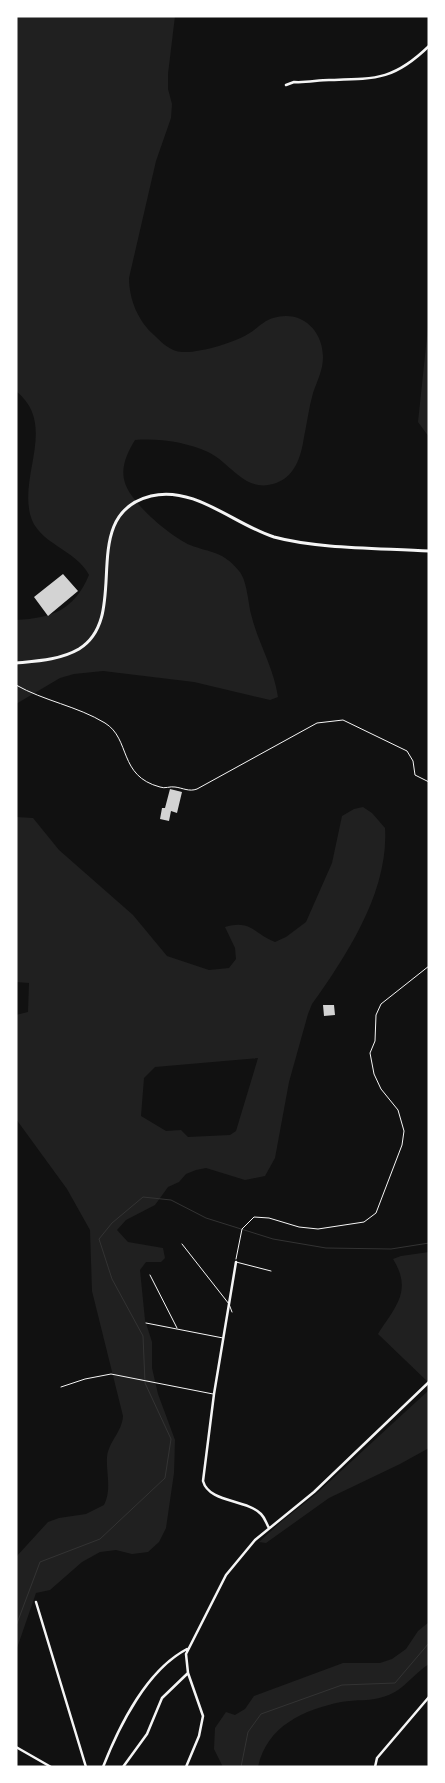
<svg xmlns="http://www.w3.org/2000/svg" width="445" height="1783" viewBox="0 0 445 1783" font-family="Spectral,serif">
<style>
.green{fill:#202020;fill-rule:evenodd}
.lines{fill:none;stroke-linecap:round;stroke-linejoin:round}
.stream{stroke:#333;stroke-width:1}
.building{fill:#d3d3d3}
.path{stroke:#f5f5f5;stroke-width:1}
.service{stroke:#f5f5f5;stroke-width:1}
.minor{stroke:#f5f5f5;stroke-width:2.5}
.secondary{stroke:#f5f5f5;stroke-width:3}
</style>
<rect width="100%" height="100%" fill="#111"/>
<path class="green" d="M16 16H175L168 74V89L172 104 171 118 156 161 129 278C129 299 138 321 154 335 160 341 167 348 176 351 191 356 234 343 248 334 257 329 263 321 273 318 301 309 323 330 323 357 323 370 317 381 313 393 309 407 307 423 304 437 301 457 295 478 273 484 244 492 231 463 208 452 186 442 159 438 135 440 127 453 120 468 125 483 131 503 171 537 190 545 211 553 223 551 239 571 247 580 248 602 251 614 258 643 274 668 278 697L270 700 194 682 103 671 74 674 60 678 16 704V620C53 618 74 610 89 575 76 549 37 544 30 514 20 472 57 424 16 391Z
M429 318V437L418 422Z
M363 807 372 813 385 828C389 891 347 955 312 1004L308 1014 289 1082 275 1158 265 1176 245 1180 206 1168 196 1170 186 1174 179 1182 168 1187 155 1205 126 1220 117 1230 128 1242 163 1248 165 1258 161 1262H146L140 1270 145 1320 152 1342V1368L158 1394 175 1440 174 1473 166 1528 159 1542 148 1552 132 1554 116 1550 100 1552 82 1562 50 1590 36 1593 16 1651V1557L48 1522 59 1518 86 1514 104 1505C112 1489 106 1474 107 1457 109 1441 122 1432 123 1416L92 1291 90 1230 67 1189 16 1119V1015L28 1012 29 983 16 982V817L33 818 59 850 133 915 167 956 209 970 229 968 236 959 235 948 225 927C251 919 254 934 275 942L286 937 306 922 332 863 342 816 354 809ZM258 1058 236 1131 230 1135 188 1137 181 1130 166 1131 141 1116 144 1078 155 1067Z
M429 1252V1383L378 1334C395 1307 413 1291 393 1259L401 1256Z
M429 1390V1448L400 1464 329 1498 266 1543 259 1542 282 1521 316 1494Z
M429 1622V1664C413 1674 404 1690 386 1696 371 1702 356 1699 341 1702 303 1710 267 1726 258 1767H223L214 1749 215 1728 226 1712 235 1715 245 1709 254 1696 343 1663H380L392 1659 406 1649 418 1631Z"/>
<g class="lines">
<path class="stream" d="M16 1626 40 1562 100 1539 165 1478 171 1439 145 1383 143 1336 112 1279 99 1239 112 1223 143 1197 171 1200 206 1218 273 1239 326 1248 391 1249 429 1243
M241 1767 248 1732 261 1714 342 1685 395 1683 429 1643"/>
</g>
<path class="building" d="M63 574 78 591 48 616 34 597Z
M170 789 182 792 177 813 171 811 169 821 160 819 162 808H165Z
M323 1005H334L335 1015 324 1016Z"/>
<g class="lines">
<path class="path" d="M16 685C44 701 77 706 105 723 131 739 118 776 160 787 165 789 170 786 175 787 183 788 189 792 197 789L317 723 343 720 407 751 413 761 415 775 429 782
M236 1259 242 1229 254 1217 269 1218 299 1227 318 1229 364 1222 376 1213 402 1145 404 1131 398 1110 381 1089 374 1074 370 1053 375 1041 376 1015 381 1004 429 966"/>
<path class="service" d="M182 1244 229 1304 232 1312
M236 1262 271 1271
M150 1275 177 1328
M146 1323 223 1338
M61 1387 85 1379 111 1374 213 1394"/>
<path class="minor" d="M286 85 294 82C306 83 318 80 329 80 376 79 394 80 429 46
M236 1262 214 1394 203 1481C209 1503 246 1499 261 1514 265 1518 266 1523 269 1528
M36 1602 86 1767
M16 1747 51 1767
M103 1767C119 1726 147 1670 187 1649
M123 1767 147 1734 162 1698 188 1673
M186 1767 199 1736 203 1716 188 1673 186 1654 226 1575 255 1540 314 1492 429 1382
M375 1767 377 1758 429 1697"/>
<path class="secondary" d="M16 663C37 661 60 660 79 649 133 616 75 515 151 496 194 485 235 525 274 537 318 549 382 548 429 551"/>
</g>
<rect width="445" height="1783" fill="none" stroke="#ffffff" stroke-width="35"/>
</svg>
